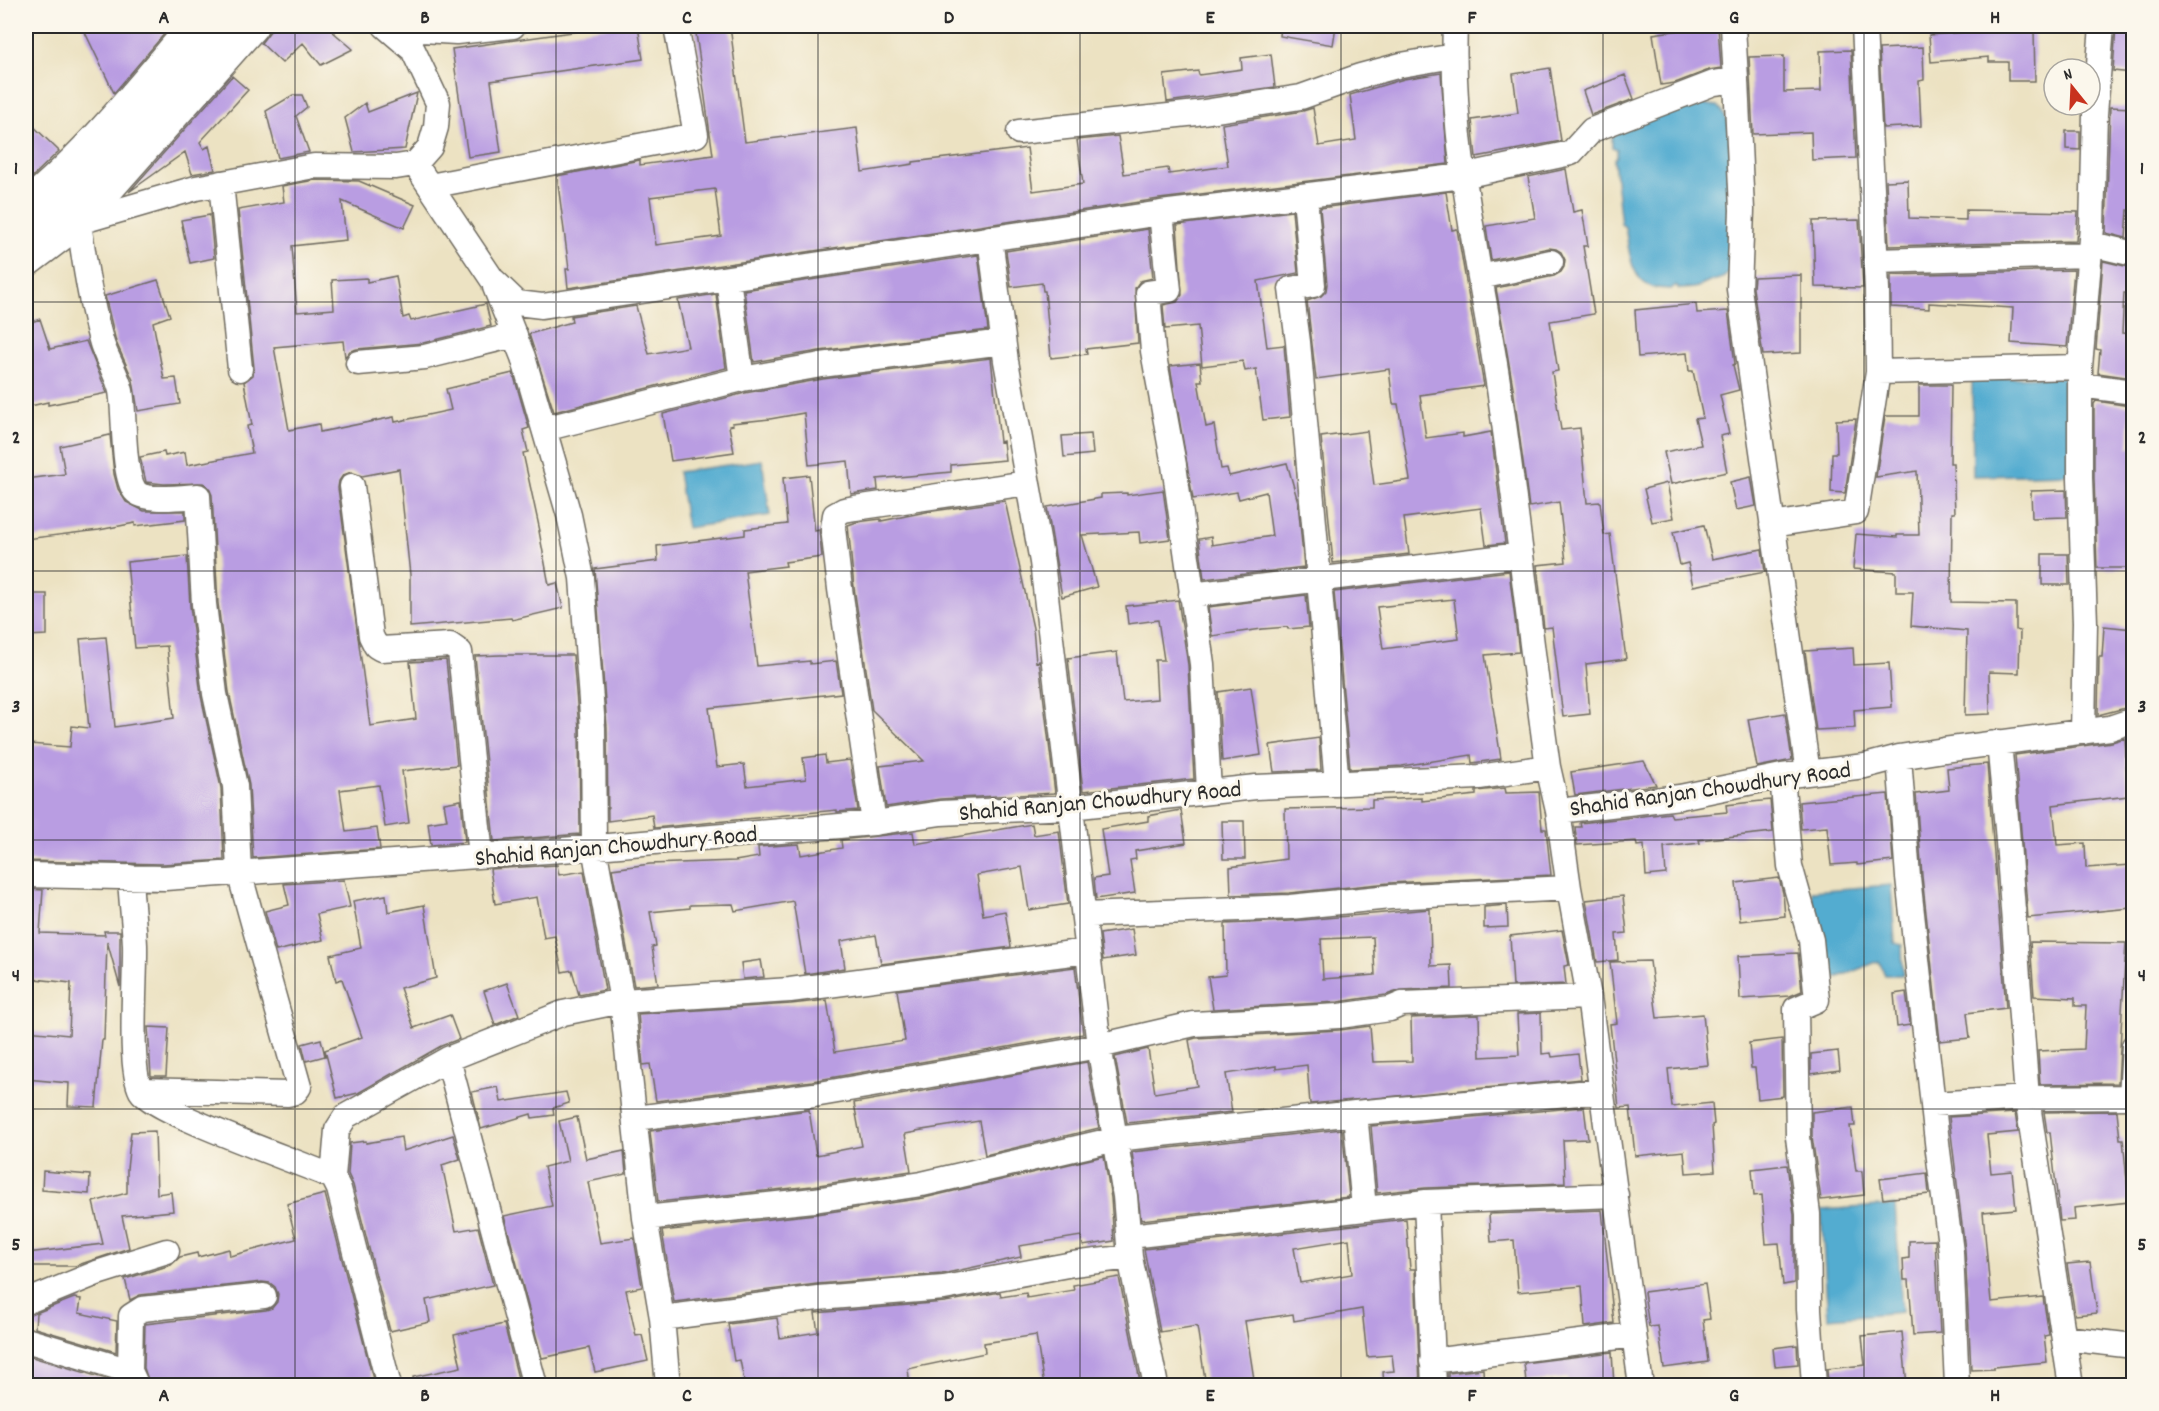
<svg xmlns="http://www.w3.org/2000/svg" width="2159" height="1411" viewBox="0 0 2159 1411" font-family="Dekko,sans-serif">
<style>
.water{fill:#53acd0;stroke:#3f6c7e;stroke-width:1.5}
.building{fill:#b99de2;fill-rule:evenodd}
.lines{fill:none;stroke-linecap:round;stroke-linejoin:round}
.minor-casing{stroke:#6f6b60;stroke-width:27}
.tertiary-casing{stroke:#6f6b60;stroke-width:33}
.primary-casing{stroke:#6f6b60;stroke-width:36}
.minor{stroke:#fff;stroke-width:24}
.tertiary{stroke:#fff;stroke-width:30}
.primary{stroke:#fff;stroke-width:33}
.grid{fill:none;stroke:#2b2b2b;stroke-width:1.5;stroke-opacity:0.55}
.labels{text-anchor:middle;stroke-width:6;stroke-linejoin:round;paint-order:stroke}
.street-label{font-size:24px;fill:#2b2b2b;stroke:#fbf7ec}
.neatline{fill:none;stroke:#2b2b2b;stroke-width:2}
.grid-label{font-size:20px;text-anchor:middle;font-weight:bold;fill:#2b2b2b}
</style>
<rect width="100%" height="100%" fill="#fbf7ec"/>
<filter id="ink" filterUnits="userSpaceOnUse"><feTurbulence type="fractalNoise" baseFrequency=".0167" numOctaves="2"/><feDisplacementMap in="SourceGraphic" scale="12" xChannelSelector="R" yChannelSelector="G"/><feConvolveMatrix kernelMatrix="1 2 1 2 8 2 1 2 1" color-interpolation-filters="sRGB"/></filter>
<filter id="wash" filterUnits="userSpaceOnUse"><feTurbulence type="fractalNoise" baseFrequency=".008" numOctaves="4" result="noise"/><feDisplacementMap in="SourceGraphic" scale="24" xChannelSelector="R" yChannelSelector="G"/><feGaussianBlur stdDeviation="1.35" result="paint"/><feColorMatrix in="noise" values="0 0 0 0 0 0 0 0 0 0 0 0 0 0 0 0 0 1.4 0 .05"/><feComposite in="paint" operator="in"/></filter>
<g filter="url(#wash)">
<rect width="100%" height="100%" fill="#ece2c2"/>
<path class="water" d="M1698 104 1718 106C1734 123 1731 149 1733 171L1728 175 1732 268C1721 284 1720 276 1707 283 1694 289 1694 288 1679 289L1676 285 1671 289C1665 288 1657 289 1652 287 1629 279 1629 246 1625 227L1621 224 1614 160 1617 156V149L1612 147V138C1630 119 1671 110 1697 108Z
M2073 377 2074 474 1973 476 1972 378Z
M762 460 770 515 687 528 678 472Z
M1891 885 1895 943 1902 945 1903 975H1885L1879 961 1839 977 1818 978 1812 891Z
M1895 1205 1902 1312 1828 1318 1821 1210Z"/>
<g id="blocks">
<path class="building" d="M82 26H171L114 93Z
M274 26H326L353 49 321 65 303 43 282 63 261 43Z
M615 26H638L643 59 491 81 501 152 468 157 452 49Z
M695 26H730L745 142 857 128 862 172 913 164V162L1027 148 1033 191 1083 184 1077 140 1118 136 1124 174 1168 168 1169 174 1228 166 1222 124 1303 111 1313 108 1319 146 1356 140 1350 95 1404 79 1441 73 1448 164 1159 199 568 288 566 269H569L557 176 640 160V165L713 155ZM715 189 721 236 656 245 650 197Z
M1281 26H1336L1333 45 1280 36Z
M1708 26H1718L1721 68 1709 70 1675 83 1661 85 1653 34Z
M2116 26H2133V73L2113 71Z
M2034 29 2035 81H2008V62H1989V57L1931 62 1929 35 1989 30Z
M1923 47 1924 80 1919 81 1921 126 1883 128 1879 49Z
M1851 50 1856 158 1812 160 1811 132 1753 134 1749 57 1784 56V92L1821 91 1820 51Z
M1271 54 1275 87 1167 102 1164 75 1198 71 1199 75 1242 69 1241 58Z
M1550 68 1561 141 1476 157 1472 120 1518 113 1513 74Z
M1625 75 1634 99 1591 115 1583 91Z
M232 76 248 90 200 142 204 149 209 146 215 170 192 174 185 152 129 192Z
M417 93 405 149 354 152 345 118 365 103 368 112Z
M293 95H302L307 107 296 116 309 152 278 158 266 111Z
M2110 107 2133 108V211L2128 210 2126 238 2106 233Z
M26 119 59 151 26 183Z
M2066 131H2080V150L2066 149Z
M1566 169 1573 212 1582 210 1588 246H1583L1594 314 1550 321 1558 371 1552 372 1561 430 1580 428 1587 503 1600 502 1604 535 1610 534 1626 659 1586 664 1590 714 1563 717 1552 627 1544 628 1537 565 1566 562 1559 502 1529 507 1513 387 1496 288 1554 276 1561 272 1564 267 1565 260 1561 252 1556 249 1549 248 1491 260 1486 226 1535 218 1528 177Z
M315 180 359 181 415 205 404 228 342 201 346 240 292 246 297 312 334 309 332 280 367 278V282L396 276 403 318 409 316 411 321 486 304 491 326 423 343 357 349 350 351 345 357 343 341 274 347 289 430 319 424 320 432 394 417 395 422 451 410 446 389 513 373 529 428 523 430 528 452 523 453 540 531H539L549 585 557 583 563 608 512 620 511 618 410 627V575L399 469 362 476 351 472 343 475 339 481 338 488 370 726 416 719 410 662 446 660 457 765 402 771 409 823 385 827 379 785 340 790 346 832 377 828 380 849 253 858 249 785 229 692 218 603 212 495 209 488 204 483 164 484 146 482 140 457 164 452 165 456 185 452 187 465 252 453 247 426 252 425 244 382 253 375 254 368 238 210 284 202 282 186Z
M1908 180 1909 218 1966 220V210L2078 212 2076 241 1889 246 1886 181Z
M1446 192 1452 230 1457 229 1484 386 1420 395 1426 438 1463 433V437L1491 432 1505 543 1486 545 1481 508 1404 518 1409 554 1333 563 1321 437 1367 431 1374 485 1410 480 1398 404H1393L1389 369 1316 379 1307 301 1321 296 1326 291 1327 284 1320 208Z
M1292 211 1298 273 1258 281 1267 347 1284 345 1290 417 1263 420 1256 369 1245 371 1243 361 1202 366 1198 326 1165 329 1163 305 1177 302 1182 295 1177 225Z
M210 215 214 258 190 263 181 220Z
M1859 220 1863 288 1815 287 1813 221Z
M1148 229 1153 278 1140 281 1135 288 1138 343 1086 349 1087 354 1051 358 1045 291H1043L1042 283 1011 287 1006 251Z
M978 255 988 330 819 351 754 362 744 290Z
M2103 261 2133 268V293H2124L2122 333 2133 334V378L2098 373 2100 350 2096 349Z
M2074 270 2067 347 2011 343 2013 308 1929 303V309L1891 307V275Z
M1801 275V353L1763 355 1753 288 1754 277Z
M158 280 170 316 153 322 164 379 176 378 180 404 138 411 133 380 116 342 105 296Z
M716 294 726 368 554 412 529 334 572 322 571 316 636 306 649 354 688 347 678 300Z
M1696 304 1697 313 1728 311 1735 364 1733 365 1739 390 1720 395 1729 434 1720 436 1727 472 1671 484 1664 452 1701 445 1695 419 1703 418 1693 371H1689L1687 353 1638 357 1635 310Z
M40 319 50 349 86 341 107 393 48 405V402L26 407V324Z
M991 358 1000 442 1003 441 1005 460 951 465V472L877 479 878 490 851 494 848 461 809 465 804 413 770 419 732 423 733 425 729 426 734 452 671 461 663 414 745 393 823 379Z
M1200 363 1202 381H1198L1206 427 1214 425 1221 469 1227 468 1229 476 1287 463 1298 502 1304 567 1204 579 1199 539 1211 537 1212 545 1272 536 1266 492 1239 499 1237 492 1193 499 1170 366Z
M1919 385H1951L1950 463H1953L1955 513H1952L1951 602 2016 603V630L2020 631 2019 673 1989 672 1990 714 1965 715 1967 631 1911 626 1913 592H1896V572L1853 569 1856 534 1897 537V535H1919L1917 471 1876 477 1885 416H1919Z
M2096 401 2130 406 2128 447H2133V568H2097L2094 478V404Z
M1856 419 1845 493 1831 492 1832 453H1837L1836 420Z
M1091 434 1093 454 1064 457 1062 436Z
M110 435 114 474 118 489 126 502 144 511H185V520L135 526V523L99 530 26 539V479L65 474 60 446Z
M809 475 815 531 819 530 822 557 785 562 786 566 745 571 757 666 810 661V664L836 661 841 693 709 708 717 767 744 764 747 786 806 779 803 758 825 755 826 763 850 760 858 810 837 812V810L654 828 652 815 608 821 607 727 595 569 658 561 657 546 745 535V529L787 524 783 478Z
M1751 477 1756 506 1736 510 1730 482Z
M1667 483 1674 518 1652 522 1644 489Z
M1163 490 1170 539 1140 543 1139 532 1082 535 1097 587 1062 597 1047 507 1101 498V494L1127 493V495Z
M2066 490 2067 517 2032 518 2031 491Z
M1005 501 1033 628 1036 662 1039 661 1055 793 940 799 886 807 880 766 924 761 872 710 854 587 848 525 857 522 881 519V521L926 512Z
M1704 525 1712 559 1762 549 1765 572 1693 586 1688 563 1680 565 1673 532Z
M2042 554H2068L2069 585H2042Z
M187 556 190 606 201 696 221 788 224 860 163 864 26 861V785L29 744 70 747 72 726 89 728 80 639 106 637 115 727 174 718 167 646 135 648 127 562Z
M1509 571 1519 652 1485 655 1501 759 1472 763 1471 755 1402 766 1350 769 1334 592ZM1454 599 1459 639 1383 649 1377 607Z
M26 594H47V635L26 636Z
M1306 595 1309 627 1288 629 1287 627 1262 629 1212 636 1208 607Z
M1178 600 1188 665 1194 779 1083 791 1068 658 1117 652 1123 702 1157 699 1155 660H1164L1158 620 1128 624 1126 606Z
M2104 626 2133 629V706L2098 715 2099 657H2102Z
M1853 648 1854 665 1889 663 1892 707 1854 710 1855 728 1816 730 1805 651Z
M500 655H573L579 729 580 834 494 841 475 656Z
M1251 687 1261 755 1222 761 1218 692Z
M1785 713 1792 760 1757 767 1748 719Z
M1319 738 1321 770 1274 772 1270 745Z
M2125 738 2128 796 2053 805 2057 845 2085 843 2086 868 2131 865 2132 883H2129L2131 908 2028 918 2015 755 2112 742Z
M1644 761 1656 785 1575 795 1571 772Z
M1987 764 2006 1008 1967 1013 1970 1038 1940 1041 1922 876 1916 794 1949 790 1947 768Z
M1505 788 1506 793 1539 792 1542 829H1546L1551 875 1389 883 1289 893 1231 895 1230 867 1286 859 1285 809 1372 807V800L1422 798V801L1476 795V791Z
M1888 794 1893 861 1857 865V863L1831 865 1827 827 1801 829 1799 802Z
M461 800 465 842 431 845 428 823 447 820 444 803Z
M1770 800 1773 832 1699 840 1700 843 1664 847 1666 874 1646 876 1644 845 1637 846 1636 841 1577 845 1575 827H1581L1580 823 1670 813 1672 817 1727 812 1726 805Z
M1181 810 1186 843 1135 851 1136 859 1130 860 1135 893 1096 899 1094 878 1108 876 1101 829 1148 821V816Z
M1222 821H1244L1245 859H1223Z
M1032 824 1034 835 1059 831 1068 904 1029 910 1022 867 977 875 983 915 1005 911 1011 947 881 964 876 935 841 941 845 968 805 974 793 901 735 911 733 904 690 905V908L650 912 656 946 652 947 658 984 634 986 612 869 650 864 735 861 759 857 758 847 799 844 801 855 842 848 841 840 913 832 915 844Z
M557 865 559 875 584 871 605 990 579 995 572 970 562 972 555 936 544 938 537 897 495 904 490 869Z
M1779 878 1783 893 1785 916 1740 921 1736 883Z
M344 880 350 907 317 914 323 940 276 951 265 911 289 905 284 884Z
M26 889 43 890 40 933 105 935 104 931H120V987L107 941 104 1040H102L96 1107 68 1106 69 1083 26 1079V1031L69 1035 71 983 26 978Z
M386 895 388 912 424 905 436 978 400 988 414 1028 450 1015 459 1039 441 1046 358 1093 337 1098 325 1050 362 1037 342 979 336 981 330 955 361 948 353 901Z
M1623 896 1627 933 1616 934 1618 960 1597 962 1586 900Z
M1507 905 1508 927 1484 928V907Z
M1430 909 1431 966 1451 965 1452 988 1401 990 1386 995 1338 1002 1213 1009 1208 977 1226 975 1225 924 1291 921ZM1373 937 1375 975 1323 979 1321 939Z
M1132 929 1136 955 1103 960 1100 934Z
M1562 930 1569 965 1564 966 1566 984 1513 986 1510 936Z
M2030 942 2126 943 2118 1083 2040 1084 2038 1051 2084 1049 2086 1006H2075V998L2034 996Z
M1798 953 1802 991 1790 996 1740 999 1738 956Z
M761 960 764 977 743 979 741 963Z
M1650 961 1657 1018 1703 1014 1708 1065 1668 1069 1672 1107 1712 1103 1714 1124 1712 1125 1715 1171 1686 1173 1684 1151 1635 1156 1630 1107 1619 1108 1610 1024 1617 1023 1610 962Z
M1075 967 1083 1034 812 1081 656 1101 650 1064 643 1065 638 1014 791 1004 827 1000 835 1052 905 1041 897 990Z
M507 983 519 1015 495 1025 484 991Z
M1906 992 1910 1025 1897 1027 1894 994Z
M1541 1013 1542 1054 1551 1053 1552 1057 1578 1054 1581 1079 1310 1104 1307 1065 1276 1069V1066L1226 1074 1232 1112 1127 1123 1115 1057 1148 1049 1155 1093 1197 1086 1189 1040 1196 1038 1340 1030 1370 1026 1373 1062 1412 1061 1411 1018 1479 1015 1480 1057 1519 1055 1517 1014Z
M148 1027 169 1028 166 1076H151Z
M321 1039 325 1056 306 1061 302 1044Z
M1782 1039 1783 1096 1758 1099 1755 1068H1751L1749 1043Z
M1838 1051 1840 1070 1811 1074V1054Z
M1087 1062 1099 1128 985 1155 979 1121 916 1131V1132L905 1134 911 1171 812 1186 658 1202 650 1131 809 1110 816 1155 862 1146 854 1103Z
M498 1087 501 1102 566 1092 569 1103 553 1108 554 1115 532 1118 531 1114 481 1129 472 1092Z
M1584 1107 1588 1139 1563 1140 1565 1183 1425 1188 1377 1193 1371 1126Z
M1853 1107 1855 1126H1850L1856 1171H1862L1864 1195 1821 1200 1812 1136V1112Z
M2117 1111 2120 1139H2123L2129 1202 2074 1208 2075 1220 2060 1221 2050 1132H2047L2044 1112Z
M2015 1113 2018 1132 1987 1135 1991 1173 2012 1171 2016 1209 1983 1212 1991 1302 2043 1297 2049 1335 2044 1336 2047 1362 1994 1367V1369L1971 1370 1965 1250 1949 1117Z
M577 1117 586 1159 624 1151 626 1174 588 1182 600 1243 634 1238 642 1287 626 1290 636 1336 642 1335 648 1361 595 1372 589 1348 542 1358 504 1216 552 1206 544 1167 568 1161 559 1121Z
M1342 1129 1349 1197 1141 1220 1132 1152Z
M155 1131 157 1194 171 1192 173 1211 122 1216 129 1248 75 1266H28L27 1253 103 1244 93 1202 127 1193V1169L131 1132Z
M453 1135 460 1159 442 1165 456 1231 478 1227 493 1285 426 1300 430 1322 390 1331 353 1185 348 1174 350 1143 366 1141V1143L401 1137 403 1151Z
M1104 1156 1111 1198 1114 1241 1083 1246 1081 1236 1019 1246 1021 1257 942 1274 817 1284 674 1302 662 1231 816 1214 924 1198Z
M1787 1165 1794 1215V1283L1783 1285 1779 1243 1766 1244 1762 1195 1754 1196 1752 1169Z
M43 1171 90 1175 89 1194 42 1190Z
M1927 1173 1929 1194 1883 1199 1880 1179Z
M325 1194 374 1383 364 1386H150L144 1368 145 1324 266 1310 272 1308 277 1302 278 1294 275 1287 270 1283 262 1282 140 1295 130 1300 125 1279 171 1265 180 1257 197 1253 198 1257 229 1249 230 1256 296 1239 287 1204Z
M1602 1210 1614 1323 1585 1327 1582 1286 1518 1292 1514 1240 1491 1242 1489 1214Z
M1406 1219 1410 1269H1415L1420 1386H1384L1383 1372 1394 1371 1392 1355 1367 1357 1362 1309 1294 1321 1293 1314 1245 1321 1255 1386H1206L1197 1326 1160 1332 1144 1249ZM1349 1239 1352 1274 1300 1283 1294 1248Z
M1935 1240 1940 1333 1913 1335 1909 1280H1904L1903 1259 1909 1258V1241Z
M2090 1262 2097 1313 2075 1315 2067 1264Z
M1119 1277 1141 1386H1044L1036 1335 984 1343 985 1353 908 1369 910 1386H745L740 1360 734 1361 728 1324 777 1318 780 1338 818 1332 815 1313 945 1302 1000 1292 1001 1297 1026 1293 1027 1298 1074 1290 1073 1285Z
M1705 1284 1710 1319 1703 1320 1708 1362 1664 1368 1658 1326 1649 1327 1644 1292Z
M74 1298 81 1299 79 1313 117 1321 116 1352 35 1328 36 1313Z
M504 1324 520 1386H414L413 1377 461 1367 454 1335Z
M1902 1332 1907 1386H1828L1827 1369 1865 1365 1862 1336Z
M1797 1345 1798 1364 1775 1366 1773 1348Z
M1612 1352 1614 1386H1594V1383L1567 1385V1378L1526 1382 1524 1363Z
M32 1357 120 1383 121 1386H26V1360Z
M1483 1369 1484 1386H1448V1373Z"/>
</g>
</g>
<g filter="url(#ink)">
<use href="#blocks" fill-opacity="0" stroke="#6f6b60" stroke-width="1.5"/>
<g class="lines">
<g class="minor-casing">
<path id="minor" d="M385 26 413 50 438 103 436 127 430 147 415 164 492 279 517 303 542 306 1161 213 1463 176 1571 153 1592 130 1714 83 1736 80 1733 26
M1455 26C1450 148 1481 269 1499 389 1518 515 1530 641 1548 767
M1864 26 1877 289 1878 372 2080 367
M389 28 456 32 513 26
M1736 80 1742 210 1739 289 1808 773
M1019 132 1197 113 1301 97 1360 76 1401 65 1454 56
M221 183 240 369
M430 186 696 135 676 26
M1305 197 1313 285 1291 289 1298 342 1337 784
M1161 213 1169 290 1148 293 1153 351 1174 465 1202 664 1209 791
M990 238 1006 361 1042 562 1099 1046 1125 1196 1130 1257 1156 1386
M2091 244 2134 254
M1875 261 2090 255
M1480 277 1551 262
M728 279 742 379
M495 287 523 357 544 429 569 515 582 578 593 728 594 847 622 1001 645 1218 662 1318 668 1386
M358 363 425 357 515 335
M2080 385 2134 392
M544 429 742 379 821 365 1003 342
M352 486 371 636 376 646 381 649 450 645 460 652 481 856
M1772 525 1856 512 1878 372
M1191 595 1521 555
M2083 732 2085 623 2080 478V367L2092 227 2095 114 2102 26
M1999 742 2007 829 2027 1098 2071 1386
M1899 757 1908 877 1938 1151 1951 1252 1957 1386
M1782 776 1790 866 1811 940 1817 1000 1796 1009 1798 1137 1808 1214 1809 1309 1814 1386
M1558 811 1569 888 1589 997 1641 1386
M874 823 840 589 833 528 835 515 844 510 855 508 1028 483
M26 875 165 878 562 850 874 823 941 813 1070 807 1256 787 1479 777 1548 767 1558 811 1680 797 1782 776 1865 766 1899 757 1944 750 2110 728 2134 720
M130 877C131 900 134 922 135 945 136 977 128 1067 141 1091 153 1112 302 1163 333 1177L339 1189 389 1386
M1084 915 1290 907 1390 897 1569 888
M448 1059 535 1386
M141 1090 288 1094 295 1092 299 1087 239 872 235 786 215 694 204 604 198 496C183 497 144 502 135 491 122 473 125 414 121 391 117 373 105 357 101 340 90 301 84 261 79 222L196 188 314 166 396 167 415 164
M1933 1104 2027 1098 2131 1097 2134 1046
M1355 1113 1364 1208
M636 1118 814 1095 1099 1046 1194 1024 1339 1016 1390 1009 1402 1004 1589 997
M333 1177 337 1130 346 1116 448 1059 563 1013 622 1001 790 990 1087 951
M1426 1202 1434 1386
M645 1218 814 1200 922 1184 1116 1139 1355 1113 1602 1091
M1130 1236 1426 1202 1616 1195
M26 1302 97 1273 167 1251
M662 1318 818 1298 944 1288 1073 1264 1130 1257
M2064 1338 2134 1346
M26 1340 130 1371 136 1384
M1432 1361 1634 1335
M130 1371 131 1316 142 1309 264 1296"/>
</g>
<g class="tertiary-casing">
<path id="tertiary" d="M26 205C89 153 141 88 193 26
M26 262 79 222 253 26"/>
</g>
<g class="primary-casing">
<path id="primary" d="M26 232C97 170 153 95 217 26"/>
</g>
<use href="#minor" class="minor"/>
<use href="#tertiary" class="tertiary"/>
<use href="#primary" class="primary"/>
</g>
</g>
<path class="grid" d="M295 26V1386M556 26V1386M818 26V1386M1080 26V1386M1341 26V1386M1603 26V1386M1864 26V1386M26 302H2134M26 571H2134M26 840H2134M26 1109H2134"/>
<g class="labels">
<g class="street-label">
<text transform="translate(1710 788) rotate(-8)" y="8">Shahid Ranjan Chowdhury Road</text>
<text transform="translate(1100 800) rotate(-5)" y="8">Shahid Ranjan Chowdhury Road</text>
<text transform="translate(616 845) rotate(-5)" y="8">Shahid Ranjan Chowdhury Road</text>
</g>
</g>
<rect width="2159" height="1411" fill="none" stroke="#fbf7ec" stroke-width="66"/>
<g transform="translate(2072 87) rotate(342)"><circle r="28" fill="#fbf7ec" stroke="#a8a59f" stroke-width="1.5"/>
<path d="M0-4.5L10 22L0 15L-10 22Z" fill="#c8321e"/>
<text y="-9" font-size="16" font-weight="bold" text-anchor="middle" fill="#2b2b2b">N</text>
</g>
<rect x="33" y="33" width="2093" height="1345" class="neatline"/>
<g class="grid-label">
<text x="164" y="23">A</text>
<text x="425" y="23">B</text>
<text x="687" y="23">C</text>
<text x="949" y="23">D</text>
<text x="1210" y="23">E</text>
<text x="1472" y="23">F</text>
<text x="1734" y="23">G</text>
<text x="1995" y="23">H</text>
<text x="16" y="174">1</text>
<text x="2142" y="174">1</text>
<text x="16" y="443">2</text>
<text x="2142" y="443">2</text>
<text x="16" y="712">3</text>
<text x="2142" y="712">3</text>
<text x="16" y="981">4</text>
<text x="2142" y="981">4</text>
<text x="16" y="1250">5</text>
<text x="2142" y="1250">5</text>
<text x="164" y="1401">A</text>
<text x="425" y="1401">B</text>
<text x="687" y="1401">C</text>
<text x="949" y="1401">D</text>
<text x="1210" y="1401">E</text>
<text x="1472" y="1401">F</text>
<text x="1734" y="1401">G</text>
<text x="1995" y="1401">H</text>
</g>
</svg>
